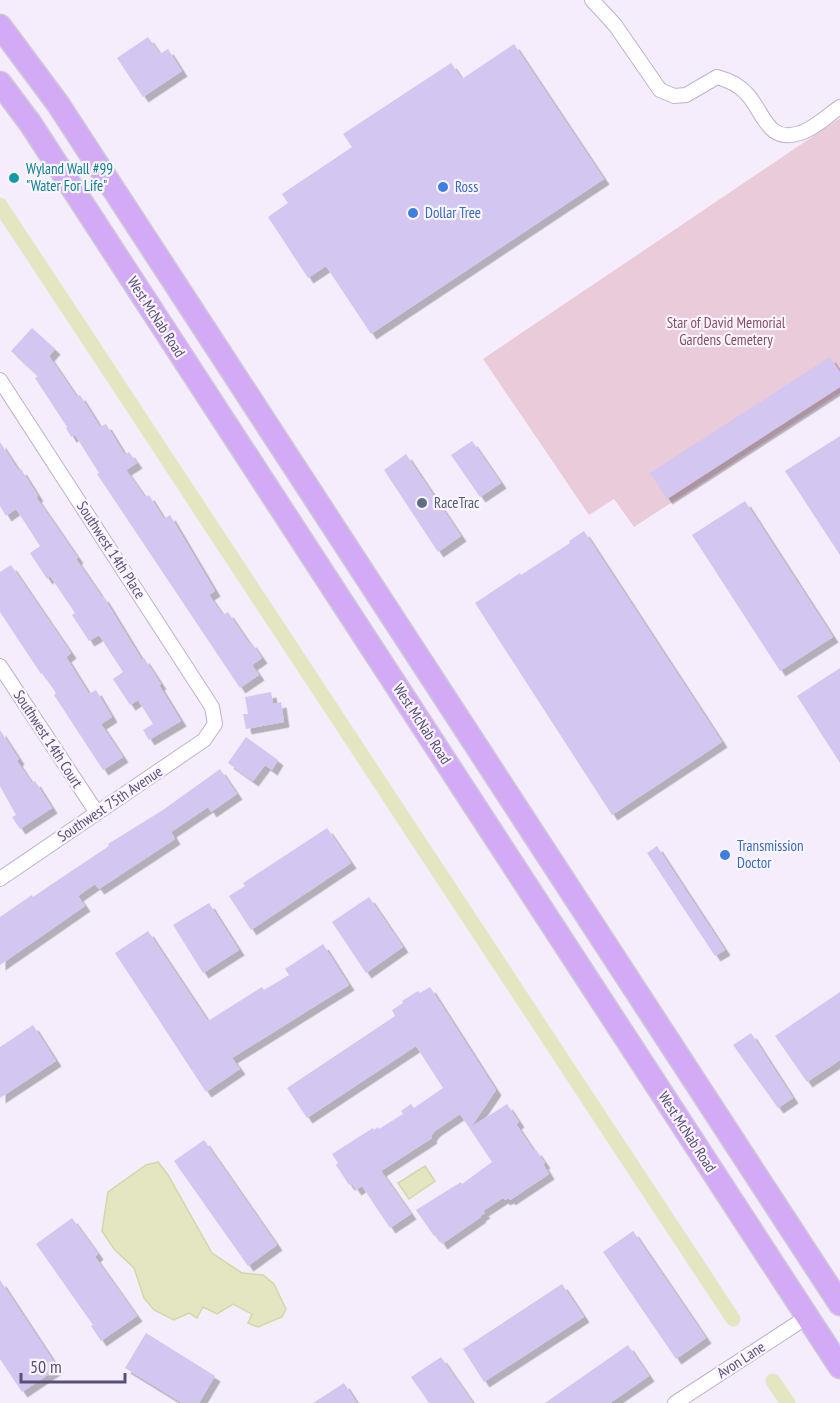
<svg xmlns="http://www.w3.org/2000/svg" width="840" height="1403" viewBox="0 0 840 1403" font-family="'PT Sans Narrow',sans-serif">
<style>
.green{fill:#eacbda}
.water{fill:#e3e6c1;stroke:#d4d7a8;stroke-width:1.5}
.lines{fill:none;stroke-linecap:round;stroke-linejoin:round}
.canal{stroke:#e3e6c1;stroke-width:15}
.building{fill:#d3c6f0;filter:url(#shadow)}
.minor-casing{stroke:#bcb2ce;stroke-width:16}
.primary-casing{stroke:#cecad6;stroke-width:25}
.minor{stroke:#fff;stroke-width:14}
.primary{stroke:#d3aaf6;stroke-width:22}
.culture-dot{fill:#0f9aa8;stroke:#f9f4fe;stroke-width:2}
.shop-dot{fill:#3f7fe0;stroke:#f9f4fe;stroke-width:2}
.service-dot{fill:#5c6f8a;stroke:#f9f4fe;stroke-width:2}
.labels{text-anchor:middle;stroke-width:4.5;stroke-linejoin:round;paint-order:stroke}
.culture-label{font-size:15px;fill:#0d838f;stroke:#f9f4fe;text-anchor:start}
.shop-label{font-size:15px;fill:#366cbe;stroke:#f9f4fe;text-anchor:start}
.street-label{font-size:15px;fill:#5a5077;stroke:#f9f4fe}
.park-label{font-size:15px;fill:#884e64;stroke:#f9f4fe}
.service-label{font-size:15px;fill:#4e5e75;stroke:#f9f4fe;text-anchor:start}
</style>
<defs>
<filter id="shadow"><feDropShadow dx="5.5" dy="5.5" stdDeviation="0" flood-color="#0004"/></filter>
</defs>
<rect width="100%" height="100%" fill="#f5edfc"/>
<path class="green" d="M840 118V393L634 527 614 499 589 515 483 359Z"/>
<path class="water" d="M158 1162 168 1175 212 1253 242 1273 263 1275 274 1284 286 1309 282 1317 258 1327 248 1323 252 1314 233 1304 217 1314 203 1307 197 1318 189 1313 174 1320 154 1310 144 1298 134 1268 114 1249 102 1231 108 1192 146 1165Z
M425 1166 435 1181 409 1199 398 1183Z"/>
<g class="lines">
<path class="canal" d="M0 205 733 1319
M773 1381 788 1403"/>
</g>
<path class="building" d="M148 37 160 54 168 49 182 71 143 97 117 58Z
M514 44 604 179 371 334 326 266 308 278 268 217 288 203 282 194 352 147 343 134 451 63 462 79Z
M32 328 55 349 49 356 77 397 80 395 100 427 106 424 125 455 129 452 137 463 126 470 145 497 149 495 164 519 170 515 215 591 209 595 223 615 228 612 249 643 251 642 262 658 252 665 259 675 240 688 97 474 99 473 75 435 71 437 66 428 67 427 35 378 38 376 11 351Z
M830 357 840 372V387L667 499 650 473Z
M840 436V555L785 471Z
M472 441 501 483 480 497 451 455Z
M0 442 19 471 21 469 38 496 36 497 78 558 76 559 102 597 103 596 142 660 144 658 161 684 159 685 181 721 149 740 143 730 153 724 138 700 130 705 113 679 123 672 99 635 89 641 72 615 75 613 50 576 47 579 30 553 40 546 16 509 6 516 0 506Z
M406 454 461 536 438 552 384 470Z
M745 501 833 637 780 671 692 535Z
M584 531 722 742 612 815 475 603 520 573 521 575 570 543 569 541Z
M11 565 71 653 66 657 89 694 96 690 112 717 101 724 123 757 103 770 54 695 56 693 42 673 41 674 0 612V572Z
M840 668V763L797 696Z
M271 692 273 704 281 702 284 722 246 729 243 714H248L245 697Z
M0 730 19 759 17 761 32 783 35 781 52 808 20 829 12 817 16 815 0 786Z
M246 737 278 760 272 770 265 765 253 781 228 763Z
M220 769 237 794 211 812 208 807 171 832 175 839 99 889 95 884 78 896 85 906 0 965V917L32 895 33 897 64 876 109 846 108 844 163 810Z
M327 828 351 863 251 930 229 896 245 886 243 883Z
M657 846 725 950 715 956 647 853Z
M369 897 403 947 366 973 332 922Z
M209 903 239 950 203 973 173 925Z
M148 931 208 1021 262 987 264 990 289 975 285 969 323 944 349 985 232 1058 240 1069 206 1092 115 953Z
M430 987 496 1090 471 1127 507 1104 519 1122 516 1124 534 1151 536 1150 545 1163 543 1164 549 1174 510 1200 509 1198 505 1200 503 1198 483 1211 485 1213 480 1216 481 1217 442 1244 436 1235 434 1236 416 1210 461 1182 462 1184 492 1162 460 1114 435 1131 431 1136 432 1138 381 1171 411 1214 390 1228 362 1186 356 1190 352 1184 349 1185 336 1165 338 1163 332 1154 373 1128 374 1130 378 1127 379 1129 403 1114 401 1111 411 1104 414 1108 443 1088 416 1046 307 1118 287 1088 395 1016 392 1010 403 1003 402 1001 418 991 420 993Z
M840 992V1060L807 1082 775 1036Z
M33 1025 56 1061 0 1098V1047Z
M751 1033 793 1098 778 1108 733 1045Z
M204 1140 277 1245 248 1266 174 1161Z
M72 1218 98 1254 95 1257 137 1316 101 1341 91 1326 93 1325 36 1244Z
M633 1231 706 1338 676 1359 603 1252Z
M0 1280 58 1368 22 1392 0 1359Z
M562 1284 584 1317 484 1382 463 1349Z
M146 1333 215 1376 199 1403H182L125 1368Z
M628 1345 649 1376 610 1403H545Z
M441 1357 473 1403H429L411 1377Z
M344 1383 357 1403H313Z"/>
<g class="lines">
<g class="minor-casing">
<path id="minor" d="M592 0 615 25 660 90 674 96 686 95 717 77C728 80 738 84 746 93 764 111 766 144 800 133 814 129 828 115 840 107
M0 380 212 707 215 724 204 740 0 879
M0 666 97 813
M675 1403 807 1317"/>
</g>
<g class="primary-casing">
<path id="primary" d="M0 26 58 104 840 1304
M0 83 30 123 840 1367"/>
</g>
<use href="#minor" class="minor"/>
<use href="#primary" class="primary"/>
</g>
<circle class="culture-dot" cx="14" cy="178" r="6"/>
<g class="shop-dot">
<circle cx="443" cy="187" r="6"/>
<circle cx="413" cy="213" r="6"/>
<circle cx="725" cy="855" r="6"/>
</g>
<circle class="service-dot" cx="422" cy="503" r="6"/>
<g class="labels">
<g class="culture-label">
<text x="26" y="174">Wyland Wall #99<tspan x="26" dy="17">"Water For Life"</tspan></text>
</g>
<g class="shop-label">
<text x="455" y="192">Ross</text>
<text x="425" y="218">Dollar Tree</text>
<text x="737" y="851">Transmission<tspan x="737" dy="17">Doctor</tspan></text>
</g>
<g class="street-label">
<text transform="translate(156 317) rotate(57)" y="5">West McNab Road</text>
<text transform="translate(111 550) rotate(57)" y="5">Southwest 14th Place</text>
<text transform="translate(422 724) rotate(57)" y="5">West McNab Road</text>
<text transform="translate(48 739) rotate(57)" y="5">Southwest 14th Court</text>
<text transform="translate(110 804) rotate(-34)" y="5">Southwest 75th Avenue</text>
<text transform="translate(687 1132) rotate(57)" y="5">West McNab Road</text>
<text transform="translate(741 1360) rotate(-33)" y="5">Avon Lane</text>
</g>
<g class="park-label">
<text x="726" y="328">Star of David Memorial<tspan x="726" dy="17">Gardens Cemetery</tspan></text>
</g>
<g class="service-label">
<text x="434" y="508">RaceTrac</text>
</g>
</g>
<path d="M21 1373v9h104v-9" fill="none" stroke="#5a5077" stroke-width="3"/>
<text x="30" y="1373" font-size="18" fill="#5a5077" stroke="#f9f4fe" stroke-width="4.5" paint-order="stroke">50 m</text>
</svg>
